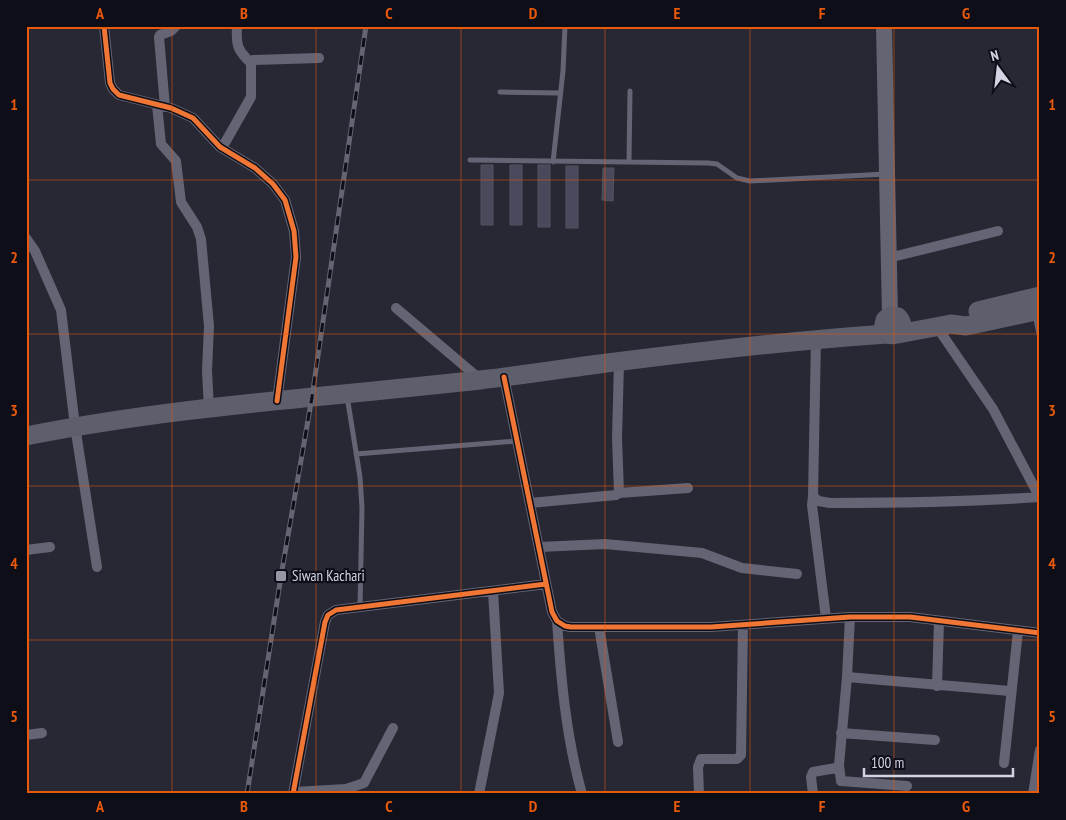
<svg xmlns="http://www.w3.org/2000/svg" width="1066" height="820" viewBox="0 0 1066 820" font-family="'PT Sans Narrow',sans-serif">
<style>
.building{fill:#49495c;stroke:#53545f}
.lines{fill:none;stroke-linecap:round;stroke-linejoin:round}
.lane{stroke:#646474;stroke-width:5}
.street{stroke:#646474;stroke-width:10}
.primary{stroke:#646473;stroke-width:16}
.highway{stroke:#5e5f6c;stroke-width:19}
.rail-casing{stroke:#646472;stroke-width:5}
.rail{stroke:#0e0e18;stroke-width:3;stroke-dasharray:9;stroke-linecap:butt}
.cycleway-casing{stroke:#0e0e18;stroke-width:8}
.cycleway{stroke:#f07635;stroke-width:5}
.grid{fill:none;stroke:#e8590c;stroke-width:1;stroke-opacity:0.55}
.poi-dot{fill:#9697a6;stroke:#0e0e18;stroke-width:2}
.labels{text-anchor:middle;stroke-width:4.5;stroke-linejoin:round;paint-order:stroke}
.poi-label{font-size:15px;fill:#d2d3e3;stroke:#0e0e18;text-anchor:start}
.neatline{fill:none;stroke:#e8590c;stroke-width:2}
.grid-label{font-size:16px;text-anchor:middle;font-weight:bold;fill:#e8590c}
</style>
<rect width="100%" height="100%" fill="#282835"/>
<path class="building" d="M481 165H493V225H481Z
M510 165H522V225H510Z
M538 165H550V227H538Z
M566 166H578V228H566Z
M603 168H614L613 201 602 200Z"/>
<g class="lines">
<path class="lane" d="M500 92 560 93
M470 160 708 163 717 164 737 178 750 181 886 174
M553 162 563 71 565 26
M629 162 630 91
M1035 314 1040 339
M347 396 360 477 362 508 360 607
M356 454 517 441"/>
<path class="street" d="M104 26 110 83 113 89 119 95 171 108 193 118 220 147 255 168 273 184 285 200 294 231 296 257 277 401
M237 26C236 45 237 50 251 63
M157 105 161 144 176 161 181 202 197 227 201 239 209 326 207 371 209 409
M165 107 159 37 160 35 171 31 176 26
M222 148 251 97V64L253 60 319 58
M26 238 35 251 61 310 75 426 97 567
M888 258 998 231
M396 308 481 380
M937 327 993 409 1040 498
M816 339 813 496 818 501 830 503C900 503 970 502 1039 497
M504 377 552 612 557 621 565 626 571 627H711L850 617H910L1040 633
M619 493 688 488
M813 496 812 505 826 618
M530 503 616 495 619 493 617 438 619 362
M539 547 605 544 702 553 742 568 797 574
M26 550 50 547
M557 621C561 679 566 737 582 794
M599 627 618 742
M847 677 1010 691
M937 686 939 621
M841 733 935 740
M26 735 42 733
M1004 763 1018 631
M839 766 841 781 907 786
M294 792 346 789 364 783 393 728
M293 794 325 622 328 615 336 610 546 584
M479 794 499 693 493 591
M699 794 698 767 701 759H737L741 755 743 625
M813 794 811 777 813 772 836 768 839 765 847 677 850 617
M1033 794 1040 750"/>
<path class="primary" d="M884 26 890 316"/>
<path class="highway" d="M978 311 1040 296
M898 334 951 324 966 326 1040 310
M26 436C176 406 329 397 480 380 515 376 549 371 584 366 684 353 785 341 887 334 899 338 907 327 898 317L890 316 885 320 883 329 887 334"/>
<g class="rail-casing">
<path id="rail" d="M247 794 281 576 312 397 366 26"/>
</g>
<use href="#rail" class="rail"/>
<g class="cycleway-casing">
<path id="cycleway" d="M104 26 110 83 113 89 119 95 171 108 193 118 220 147 255 168 273 184 285 200 294 231 296 257 277 401
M504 377 552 612 557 621 565 626 571 627H711L850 617H910L1040 633
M293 794 325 622 328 615 336 610 546 584"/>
</g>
<use href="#cycleway" class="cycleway"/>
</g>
<path class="grid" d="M172 26V794M316 26V794M461 26V794M605 26V794M750 26V794M894 26V794M26 180H1040M26 334H1040M26 486H1040M26 640H1040"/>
<rect class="poi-dot" x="275" y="570" width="12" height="12" rx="2.5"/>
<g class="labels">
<g class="poi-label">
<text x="292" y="581">Siwan Kachari</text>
</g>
</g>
<rect width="1066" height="820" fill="none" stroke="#0e0e18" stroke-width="55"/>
<g transform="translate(998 68) rotate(345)" stroke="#0e0e18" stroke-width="4" paint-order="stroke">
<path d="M0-4L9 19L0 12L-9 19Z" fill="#d2d3e3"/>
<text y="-8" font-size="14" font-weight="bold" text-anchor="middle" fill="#d2d3e3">N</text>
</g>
<path d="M864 768v8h149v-8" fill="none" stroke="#d2d3e3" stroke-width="2.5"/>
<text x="871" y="768" font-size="15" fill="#d2d3e3" stroke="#0e0e18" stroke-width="4" paint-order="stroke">100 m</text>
<rect x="28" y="28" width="1010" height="764" class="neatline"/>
<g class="grid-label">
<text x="100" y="19">A</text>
<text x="244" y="19">B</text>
<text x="389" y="19">C</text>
<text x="533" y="19">D</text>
<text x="677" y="19">E</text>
<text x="822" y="19">F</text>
<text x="966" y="19">G</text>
<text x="14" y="110">1</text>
<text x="1052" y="110">1</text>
<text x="14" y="263">2</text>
<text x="1052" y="263">2</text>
<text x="14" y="416">3</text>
<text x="1052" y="416">3</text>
<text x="14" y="569">4</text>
<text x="1052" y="569">4</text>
<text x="14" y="722">5</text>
<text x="1052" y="722">5</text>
<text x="100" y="812">A</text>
<text x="244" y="812">B</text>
<text x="389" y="812">C</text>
<text x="533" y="812">D</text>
<text x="677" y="812">E</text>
<text x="822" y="812">F</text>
<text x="966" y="812">G</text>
</g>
</svg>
